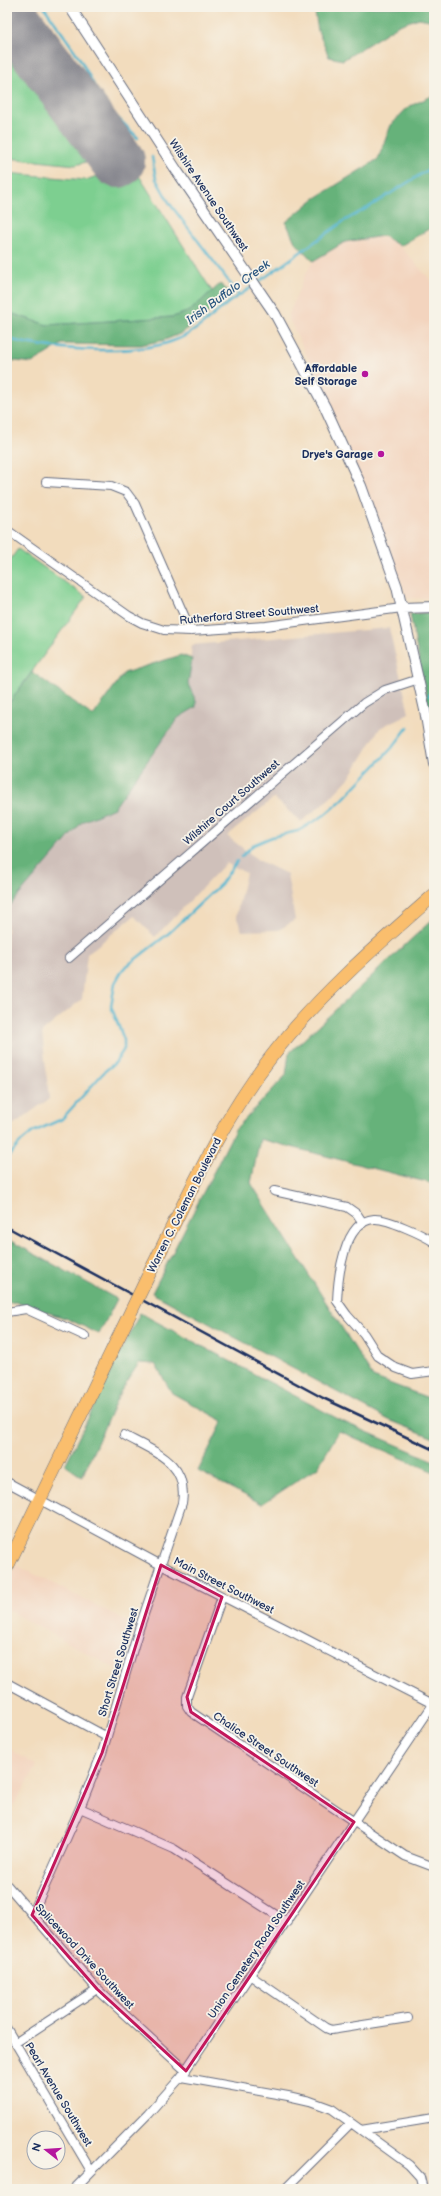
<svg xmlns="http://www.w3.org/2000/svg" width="441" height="2196" viewBox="0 0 441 2196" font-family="'Balsamiq Sans',sans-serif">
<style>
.built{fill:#f3d4be}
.industrial{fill:#cfc0ba}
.green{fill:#7dcf90;stroke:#4c7f77}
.forest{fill:#66b27a;stroke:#40706c}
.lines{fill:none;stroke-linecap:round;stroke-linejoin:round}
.stream{stroke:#50b4cf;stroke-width:2.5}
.runway{stroke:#86868e;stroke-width:54}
.minor-casing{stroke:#666c7f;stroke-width:10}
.tertiary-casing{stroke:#666c7f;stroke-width:12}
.trunk-casing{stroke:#666c7f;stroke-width:14}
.minor{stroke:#fff;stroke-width:8}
.tertiary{stroke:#fff;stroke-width:10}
.trunk{stroke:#fabe6d;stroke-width:13}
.rail{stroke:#1b2f5e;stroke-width:2.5}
.trunk-bridge-casing{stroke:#666c7f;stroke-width:14;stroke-linecap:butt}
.trunk-bridge{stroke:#fabe6d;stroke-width:13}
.marked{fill:#c2185b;fill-opacity:0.2;stroke:#c2185b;stroke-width:3;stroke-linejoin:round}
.poi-dot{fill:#b5179e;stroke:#f7f3e8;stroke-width:1.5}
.labels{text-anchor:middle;stroke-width:3.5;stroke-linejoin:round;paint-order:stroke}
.street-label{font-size:11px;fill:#1b2f5e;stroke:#f7f3e8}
.poi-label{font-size:11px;font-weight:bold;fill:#1b2f5e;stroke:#f7f3e8;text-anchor:end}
.water-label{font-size:12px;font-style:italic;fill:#2b5780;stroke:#f7f3e8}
</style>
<rect width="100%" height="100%" fill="#f7f3e8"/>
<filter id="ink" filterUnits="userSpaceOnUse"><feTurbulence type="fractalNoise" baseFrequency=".025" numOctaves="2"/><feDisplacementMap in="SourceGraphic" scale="8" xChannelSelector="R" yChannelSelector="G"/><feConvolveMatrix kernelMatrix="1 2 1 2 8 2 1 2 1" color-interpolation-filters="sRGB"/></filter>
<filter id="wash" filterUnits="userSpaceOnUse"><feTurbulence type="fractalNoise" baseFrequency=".012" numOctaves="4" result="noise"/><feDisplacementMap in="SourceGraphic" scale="16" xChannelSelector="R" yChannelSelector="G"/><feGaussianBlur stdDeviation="0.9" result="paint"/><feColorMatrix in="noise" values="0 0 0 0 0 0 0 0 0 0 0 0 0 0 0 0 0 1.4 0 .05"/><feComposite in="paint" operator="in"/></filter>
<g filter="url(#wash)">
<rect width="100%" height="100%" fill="#f2dcbd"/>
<path class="built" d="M383 236 400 246 434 284V598H407L378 516 322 387 288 317 304 277 313 261 345 242Z
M16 1565 135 1625 120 1671 7 1610V1582Z
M7 1747 37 1766 7 1817Z"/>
<path class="industrial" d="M389 628 409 713 380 728 350 777 330 798 301 822 274 798 227 836 258 860 287 874 295 920 279 930 242 931 236 916 246 873 226 863 155 937 134 916 87 954 82 999 42 1032 49 1099 7 1129V909L82 822 114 808 178 718 196 707V701L188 684 192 645Z"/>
<path class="green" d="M7 33 101 157 76 165 7 158Z
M131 163 212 291 190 311 173 317 47 325 7 312V173L86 180Z
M18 549 86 597 7 706V564Z"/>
<path class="forest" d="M314 7H434V21L419 18 399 25 343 60 329 57 318 31Z
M434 95V226L400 246 383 236 345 242 313 261 295 242 286 222 314 199 378 159 391 125 408 107Z
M220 284 232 294 182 333 165 340 140 345 62 344 32 363 7 360V312L47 325 173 317 190 311Z
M434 612V739L410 614Z
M181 655 192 659 188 684 196 701V707L178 718 114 808 82 822 7 909V706L32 672 93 716 124 673Z
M434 918V1184L260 1139 251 1183 373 1377 434 1400V1438L389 1420 152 1293 235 1130 286 1075 289 1053Z
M7 1239 117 1299 99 1334 68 1319 15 1302 7 1303Z
M140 1313 344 1422 434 1461V1472L339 1431 318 1467 262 1504 198 1471 223 1421 172 1393 155 1364 139 1363 119 1394 82 1477 65 1465Z"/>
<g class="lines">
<path class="stream" d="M44 7 79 57 100 96 116 116 138 138
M152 157 156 179 170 204 239 295
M257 283 344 221 369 207 434 166
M7 339C51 350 137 357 178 339 197 331 212 316 228 303 236 297 245 292 253 286
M429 696 434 681
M241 857 253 845 272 837 298 831 323 816 342 800 392 748 408 727
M7 1158 22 1141 33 1132 62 1119 105 1071 115 1063 124 1049V1040L111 1006 115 983 123 969 169 933 204 900 221 884 237 861"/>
<path class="runway" d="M7 11 118 161"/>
</g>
</g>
<g filter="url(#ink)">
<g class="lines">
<g class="minor-casing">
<path id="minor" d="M46 482 111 486 126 492 135 504 191 631
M7 530 129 616 142 623 164 630 191 631 266 626 402 608
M69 958 364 703 385 690 419 679
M274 1191 347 1207 357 1214 363 1223
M434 1242C423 1235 387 1218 374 1219 343 1221 338 1279 337 1301L347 1315 364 1334 378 1356 396 1368 412 1374 434 1371
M7 1312 26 1309 85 1336
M7 1482 161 1565 433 1704
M222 1597 187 1697V1706L191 1712 405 1856 434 1867
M7 1683 107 1737
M80 1808 174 1849 287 1922
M7 1885 97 1989 186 2071
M32 1915 80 1808 102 1753 139 1629 182 1503C189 1462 154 1452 124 1435
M251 1976 326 2028 331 2030 408 2018
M7 2029 91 2171
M15 2043 97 1989
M181 2077 288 2096 310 2101 332 2109 409 2165 420 2177 423 2189
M361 2130 434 2118
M74 2189 148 2114 181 2077 434 1703
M285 2189 351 2123"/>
</g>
<g class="tertiary-casing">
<path id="tertiary" d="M70 7 177 171 275 314 325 407 361 486 397 587 425 710 434 764
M402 608 434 607"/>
</g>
<g class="trunk-casing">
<path id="trunk" d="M152 1268C188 1196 221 1121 271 1057 318 996 377 945 434 895
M7 1567 122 1330"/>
</g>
<use href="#minor" class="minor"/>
<use href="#tertiary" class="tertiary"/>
<use href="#trunk" class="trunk"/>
<path class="rail" d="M7 1227 323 1398 434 1450"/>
<g class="trunk-bridge-casing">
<path id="trunk-bridge" d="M122 1330 152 1268"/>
</g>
<use href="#trunk-bridge" class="trunk-bridge"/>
</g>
</g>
<path class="marked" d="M161 1565 222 1597 187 1697 191 1712 354 1822 186 2071 97 1989 32 1915 102 1753Z"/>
<g class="poi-dot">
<circle cx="365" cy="374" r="4"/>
<circle cx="381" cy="454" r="4"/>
</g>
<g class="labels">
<g class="street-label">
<text transform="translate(209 195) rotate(56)" y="4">Wilshire Avenue Southwest</text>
<text transform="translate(249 614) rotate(-5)" y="4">Rutherford Street Southwest</text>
<text transform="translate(231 802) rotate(-41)" y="4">Wilshire Court Southwest</text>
<text transform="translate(184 1205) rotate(-63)" y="4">Warren C. Coleman Boulevard</text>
<text transform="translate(224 1585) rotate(27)" y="4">Main Street Southwest</text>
<text transform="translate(118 1662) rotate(-73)" y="4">Short Street Southwest</text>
<text transform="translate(266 1749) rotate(34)" y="4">Chalice Street Southwest</text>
<text transform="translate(256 1949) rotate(-56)" y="4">Union Cemetery Road Southwest</text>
<text transform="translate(85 1956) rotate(47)" y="4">Splicewood Drive Southwest</text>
<text transform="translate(59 2094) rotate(59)" y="4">Pearl Avenue Southwest</text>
</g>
<g class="poi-label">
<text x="357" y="372">Affordable<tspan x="357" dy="13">Self Storage</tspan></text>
<text x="373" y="458">Drye's Garage</text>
</g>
<g class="water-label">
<text transform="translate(228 292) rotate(-36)" y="4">Irish Buffalo Creek</text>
</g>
</g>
<rect width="441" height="2196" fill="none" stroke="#f7f3e8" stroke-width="24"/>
<g transform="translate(46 2150) rotate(287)"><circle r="19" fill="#f7f3e8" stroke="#9fa5b1"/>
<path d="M0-3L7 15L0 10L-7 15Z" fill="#b5179e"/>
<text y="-6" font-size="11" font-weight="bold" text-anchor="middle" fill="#1b2f5e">N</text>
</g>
</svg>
